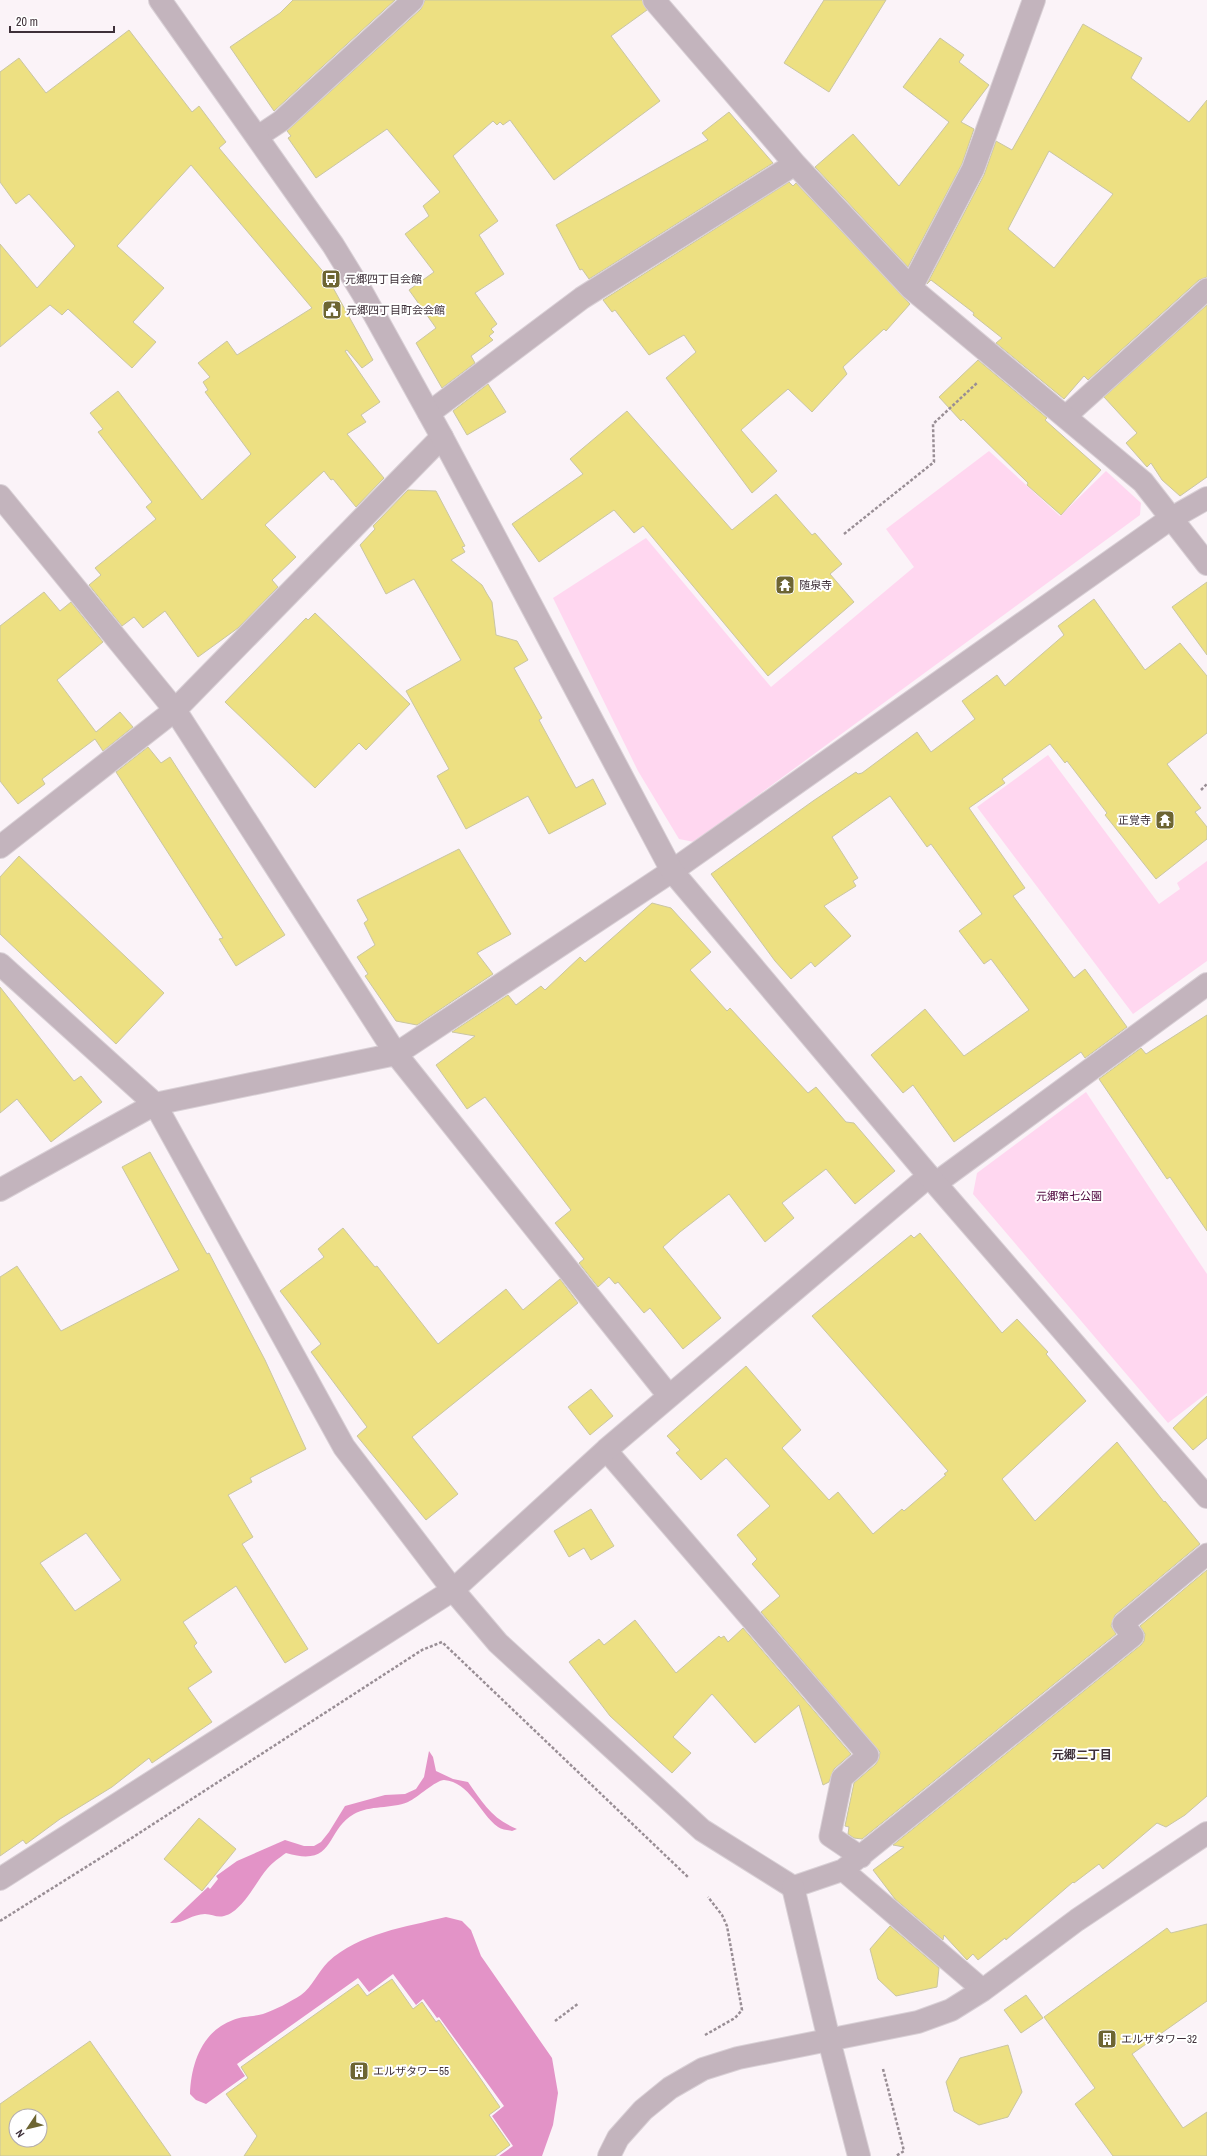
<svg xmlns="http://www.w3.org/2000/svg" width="1207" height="2156" viewBox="0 0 1207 2156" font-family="'Archivo Narrow','Noto Sans JP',sans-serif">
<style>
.green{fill:#ffd7f0}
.water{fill:#e393c7}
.building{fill:#ede082;stroke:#cac6a3;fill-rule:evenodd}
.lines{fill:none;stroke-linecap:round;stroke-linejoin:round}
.service-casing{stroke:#d9d0d6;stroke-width:23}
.minor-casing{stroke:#d9d0d6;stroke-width:24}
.tertiary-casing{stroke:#d9d0d6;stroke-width:24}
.path{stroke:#998e95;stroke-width:2.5;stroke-dasharray:3 2;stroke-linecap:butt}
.service{stroke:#c3b4bd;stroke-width:21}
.minor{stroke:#c3b4bd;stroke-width:22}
.tertiary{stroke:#c3b4bd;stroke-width:22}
.labels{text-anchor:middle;stroke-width:4;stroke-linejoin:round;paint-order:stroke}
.poi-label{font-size:11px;fill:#3e3039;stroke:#fff;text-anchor:start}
.park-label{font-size:11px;fill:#4b033a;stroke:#fff}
.neighbourhood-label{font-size:12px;font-weight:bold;fill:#3e3039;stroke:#fff}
</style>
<rect width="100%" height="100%" fill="#fbf3f8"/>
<path class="green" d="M989 451 1060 516 1106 471 1141 503 1140 515 694 842 679 839 638 771 553 598 646 538 771 687 914 567 886 529Z
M1048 755 1159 904 1180 889 1177 883 1207 861V961L1133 1014 977 807Z
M1086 1092 1207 1274V1393L1168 1423 973 1194 977 1173Z"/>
<path class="water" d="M429 1751 433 1757 436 1771 453 1779 468 1782C483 1803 492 1819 517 1829L512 1831C508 1830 502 1830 498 1827 479 1813 470 1782 444 1780 436 1780 417 1798 408 1802 391 1809 370 1805 354 1814 325 1830 336 1868 286 1853 279 1858 273 1862 267 1869 256 1882 242 1912 224 1916 217 1918 212 1914 205 1914 192 1914 183 1924 170 1923L208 1887 210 1889 218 1879 216 1876 237 1861 285 1840 304 1846H314L321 1842 329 1832 345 1806 385 1795 405 1794 416 1789 424 1777Z
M446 1917 462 1921 471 1930 481 1956 552 2058 558 2093 553 2125 542 2156H499L513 2146 492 2116 504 2106 439 2017 437 2018 423 1999 416 2005 393 1974 369 1992 358 1978 237 2064 245 2076 206 2104 196 2100 190 2094C191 2064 202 2031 233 2020 242 2016 253 2017 263 2014 275 2010 290 2002 301 1995 312 1987 318 1972 328 1962 359 1933 406 1927 446 1917Z"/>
<path class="building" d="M293 0H395L274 111 230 47 280 13Z
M425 0H642L647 10 611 36 660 101 554 180 510 120 503 125 500 122 497 125 493 121 453 156 498 221 479 235 504 274 475 293 497 324 491 329 494 332 489 336 493 340 471 356 475 363 442 388 416 343 436 328 409 290 434 272 405 234 429 216 423 206 440 192 387 129 316 178 288 138 291 136 287 131 421 9Z
M824 0H886L829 92 784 63Z
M1083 24 1142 58 1131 78 1189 122 1207 100V277L1199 280 1088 380 1084 376 1064 399 996 343 1002 338 973 315 974 313 931 280 927 284 984 175 996 141 1012 150ZM1049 151 1113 194 1054 268 1008 229Z
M129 30 192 112 199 106 226 142 219 148 326 275 373 360 362 368 347 350 345 351 380 402 361 415 366 422 347 434 384 478 356 507 333 479 331 480 324 471 265 525 296 557 272 580 278 587 238 628 198 657 165 611 143 628 134 617 122 626 89 585 101 575 95 568 156 519 146 507 152 502 98 432 103 429 90 413 118 391 202 500 251 454 205 392 208 390 203 382 210 377 198 363 227 341 237 355 312 308 191 165 117 246 164 288 133 322 156 342 132 368 68 309 62 315 50 305 0 347V244L37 288 75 246 29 194 16 204 0 182V72L19 58 46 93Z
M940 38 964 55 959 62 989 85 961 122 974 129 962 164 908 267 815 167 853 134 899 186 949 122 903 87Z
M729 112 773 163 589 279 582 269 580 270 556 225 708 140 702 133Z
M789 182 793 186 796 183 910 304 886 331 884 329 843 367 847 374 812 412 788 389 741 430 777 471 752 493 666 378 696 352 684 335 649 355 615 310 612 312 603 300Z
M1207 305V477L1180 496 1162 480 1151 463 1147 467 1126 443 1137 433 1104 397Z
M978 360 1047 418 1045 420 1101 470 1061 515 1027 485 1028 483 963 419 961 421 939 397Z
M488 384 506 412 467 435 453 411Z
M627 411 732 530 776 494 812 535 815 533 842 564 830 574 854 602 768 676 643 526 634 533 614 510 539 562 512 524 583 474 570 459Z
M408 490 436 491 465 546 462 547 465 552 451 560 482 585 487 594 492 602 496 635 517 641 528 660 514 668 542 718 539 720 576 788 593 779 606 804 549 834 528 796 466 829 437 776 449 769 406 691 461 660 414 579 386 594 360 545 375 529 373 526Z
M1207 582V655L1172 607Z
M44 592 60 611 71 602 103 642 57 680 96 732 120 712 133 727 103 751 95 739 42 779 45 784 18 804 0 781V626Z
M1094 599 1145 670 1180 643 1207 676V733L1167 764 1201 808 1195 812 1207 827V839L1156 879 1105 815 1107 813 1067 761 1065 763 1050 744 1002 779 1005 783 969 808 1025 888 1013 896 1074 978 1085 969 1127 1027 1085 1058 1081 1052 954 1142 913 1085 903 1093 871 1055 925 1009 964 1056 1029 1010 991 959 984 964 959 931 982 914 931 844 927 847 890 796 832 837 858 878 853 881 856 886 824 906 851 936 815 967 811 962 791 979 775 961 711 874 813 801 856 772 858 774 862 773 917 732 931 752 975 719 962 701 997 675 1005 686 1064 635 1058 626Z
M315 613 410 704 366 750 359 743 315 788 225 702 306 618 308 620Z
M148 747 161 763 170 757 285 935 236 966 219 939 223 938 116 772Z
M459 849 511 934 477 953 493 974 417 1025 396 1021 365 976 368 974 357 957 375 945 364 923 368 920 357 900Z
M19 856 164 993 116 1044 0 934V877Z
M652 903 671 908 711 952 690 970 727 1011 730 1008 808 1093 816 1087 846 1122 854 1123 895 1171 855 1204 826 1169 782 1203 794 1218 765 1242 729 1194 680 1232 663 1247 721 1318 683 1349 650 1308 644 1313 618 1282 615 1284 609 1277 598 1287 579 1263 584 1259 555 1223 571 1210 485 1097 467 1109 436 1065 475 1036 452 1032 508 995 516 1005 541 986 545 990 580 957 585 962Z
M0 987 74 1081 81 1076 102 1102 51 1142 17 1099 0 1113Z
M1207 1015V1231L1170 1177 1167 1179 1099 1079 1141 1048 1146 1054Z
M150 1152 207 1254 209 1253 265 1360 306 1449 250 1478 252 1482 228 1495 253 1537 242 1544 308 1649 285 1663 236 1586 183 1622 197 1643 194 1646 212 1672 188 1688 212 1722 152 1763 149 1758 112 1787 60 1819 26 1844 23 1840 0 1856V1277L17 1266 61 1331 179 1270 122 1167ZM86 1533 121 1580 75 1611 40 1563Z
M343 1228 375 1267 377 1266 438 1344 506 1289 523 1310 560 1279 578 1303 412 1437 458 1494 426 1520 357 1436 367 1427 311 1352 321 1344 280 1291 324 1257 318 1249Z
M920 1233 1002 1333 1017 1319 1048 1352 1046 1354 1086 1401 1002 1479 1035 1521 1117 1442 1164 1502 1165 1501 1200 1544 1115 1615 1111 1626 1116 1634 862 1839 854 1838 848 1834 849 1827 845 1826 854 1783 876 1764 879 1758 880 1752 761 1612 780 1596 752 1564 757 1559 737 1535 770 1506 726 1458 701 1480 676 1453 680 1450 667 1436 746 1366 801 1430 782 1448 829 1500 838 1492 873 1534 902 1509 904 1511 946 1475 944 1474 948 1471 812 1316 911 1235 914 1238Z
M591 1389 613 1416 590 1435 568 1407Z
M1207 1396V1438L1193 1450 1173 1428Z
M591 1509 614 1546 591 1560 584 1548 569 1557 554 1531Z
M1207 1570V1796L1185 1815 1166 1827 1157 1823 1103 1869 1099 1864 1074 1883 1073 1882 1006 1940 1005 1938 978 1960 973 1954 967 1960 944 1935 943 1940 895 1899 873 1870 904 1847 893 1845 1141 1645 1144 1641 1145 1634 1140 1626Z
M635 1620 676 1673 719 1636 721 1638 724 1636 728 1642 743 1628 851 1754 834 1769 829 1782 823 1785 799 1705 755 1743 712 1694 673 1737 691 1753 672 1773 610 1716 569 1662 599 1639 604 1645Z
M199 1818 236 1849 202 1891 164 1859Z
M1207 1924V2001L1132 2054 1183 2128 1207 2112V2156H1113L1075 2104 1095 2088 1044 2017 1167 1928 1171 1933Z
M890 1926 939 1968 937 1987 896 1996 878 1979 870 1949Z
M392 1979 413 2009 422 2002 436 2022 439 2020 478 2075 500 2107 489 2115 510 2145 495 2156H244L257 2136 226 2094 248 2078 241 2067 358 1984 367 1996Z
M1026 1995 1043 2018 1021 2033 1004 2010Z
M90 2041 171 2156H0V2104ZM16 2116H40V2140H16Z
M1008 2045 1022 2092 1008 2117 979 2125 954 2111 946 2082 960 2058Z"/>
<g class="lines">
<g class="service-casing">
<path id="service" d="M257 137 281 121 413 0
M1066 416 1207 289
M606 1450 868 1755 842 1778 830 1836 861 1857
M843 1870 1133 1636 1123 1624 1207 1554
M793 1887 843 1870 983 1990"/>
</g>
<g class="minor-casing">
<path id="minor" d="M654 0 795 164 911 288 1143 482 1207 564
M911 288 973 169 1034 0
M429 413 582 298 795 164
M0 496 175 710 396 1054 669 1396
M0 847 175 710 442 437
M0 964 155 1104 344 1447 453 1590 498 1643 702 1830 793 1887
M936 1183 1207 984
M0 1190 155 1104 396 1054 672 871 1170 519 1207 498
M0 1879 453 1590 606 1450 929 1176"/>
</g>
<g class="tertiary-casing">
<path id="tertiary" d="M160 0 333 245 363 294 442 437 672 871 929 1176 1207 1497
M793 1887 829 2040 859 2156
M609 2156 618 2138 643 2110 670 2088 703 2069 738 2058 918 2022 951 2010 983 1990 1077 1920 1207 1833"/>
</g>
<path class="path" d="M844 534 934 462 933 424 978 382
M1201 790 1207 784
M0 1921 110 1852 422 1650 442 1642 689 1878
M555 2021 579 2003
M705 2035 735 2018 742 2010 727 1926 722 1915 708 1897
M883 2069 904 2151 896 2156"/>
<use href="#service" class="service"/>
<use href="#minor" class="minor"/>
<use href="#tertiary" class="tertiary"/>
</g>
<defs>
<g id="bus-square" transform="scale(1)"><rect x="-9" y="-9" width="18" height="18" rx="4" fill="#6d6532" stroke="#fff"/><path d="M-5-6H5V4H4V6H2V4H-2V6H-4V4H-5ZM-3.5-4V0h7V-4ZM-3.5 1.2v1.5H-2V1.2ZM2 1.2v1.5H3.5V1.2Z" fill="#fff"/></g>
<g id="civic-square" transform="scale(1)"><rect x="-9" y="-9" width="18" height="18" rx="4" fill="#6d6532" stroke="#fff"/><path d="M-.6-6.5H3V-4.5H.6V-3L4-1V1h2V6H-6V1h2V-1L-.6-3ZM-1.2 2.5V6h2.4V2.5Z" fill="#fff"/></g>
<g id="temple-square" transform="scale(1)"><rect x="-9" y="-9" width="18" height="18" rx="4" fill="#6d6532" stroke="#fff"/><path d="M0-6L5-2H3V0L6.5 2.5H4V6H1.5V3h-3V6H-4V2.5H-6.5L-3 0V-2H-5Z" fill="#fff"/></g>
<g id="building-square" transform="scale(1)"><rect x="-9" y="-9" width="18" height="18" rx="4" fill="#6d6532" stroke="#fff"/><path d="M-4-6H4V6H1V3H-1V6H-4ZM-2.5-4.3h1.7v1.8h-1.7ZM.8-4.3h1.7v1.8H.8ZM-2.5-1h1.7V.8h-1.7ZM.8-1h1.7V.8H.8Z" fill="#fff"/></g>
</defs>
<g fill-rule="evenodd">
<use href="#bus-square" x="331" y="279"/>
<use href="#civic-square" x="332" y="310"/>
<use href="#temple-square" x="785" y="585"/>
<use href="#temple-square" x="1165" y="820"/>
<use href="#building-square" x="1107" y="2039"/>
<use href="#building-square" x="359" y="2071"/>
</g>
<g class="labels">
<g class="poi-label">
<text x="345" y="283">元郷四丁目会館</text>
<text x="346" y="314">元郷四丁目町会会館</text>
<text x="799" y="589">随泉寺</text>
<text x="1151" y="824" text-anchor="end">正覚寺</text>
<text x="1121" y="2043">エルザタワー32</text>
<text x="373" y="2075">エルザタワー55</text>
</g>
<g class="park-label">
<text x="1069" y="1200">元郷第七公園</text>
</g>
<g class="neighbourhood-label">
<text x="1082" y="1759">元郷二丁目</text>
</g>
</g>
<g transform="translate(28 2128) rotate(235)"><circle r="19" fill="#ffffff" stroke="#b2acb0"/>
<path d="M0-3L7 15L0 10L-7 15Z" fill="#6d6532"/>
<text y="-6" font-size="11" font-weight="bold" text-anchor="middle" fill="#3e3039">N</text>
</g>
<path d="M10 26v6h104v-6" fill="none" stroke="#3e3039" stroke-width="2"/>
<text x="16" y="26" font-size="12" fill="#3e3039" stroke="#ffffff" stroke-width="3" paint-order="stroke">20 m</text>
</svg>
